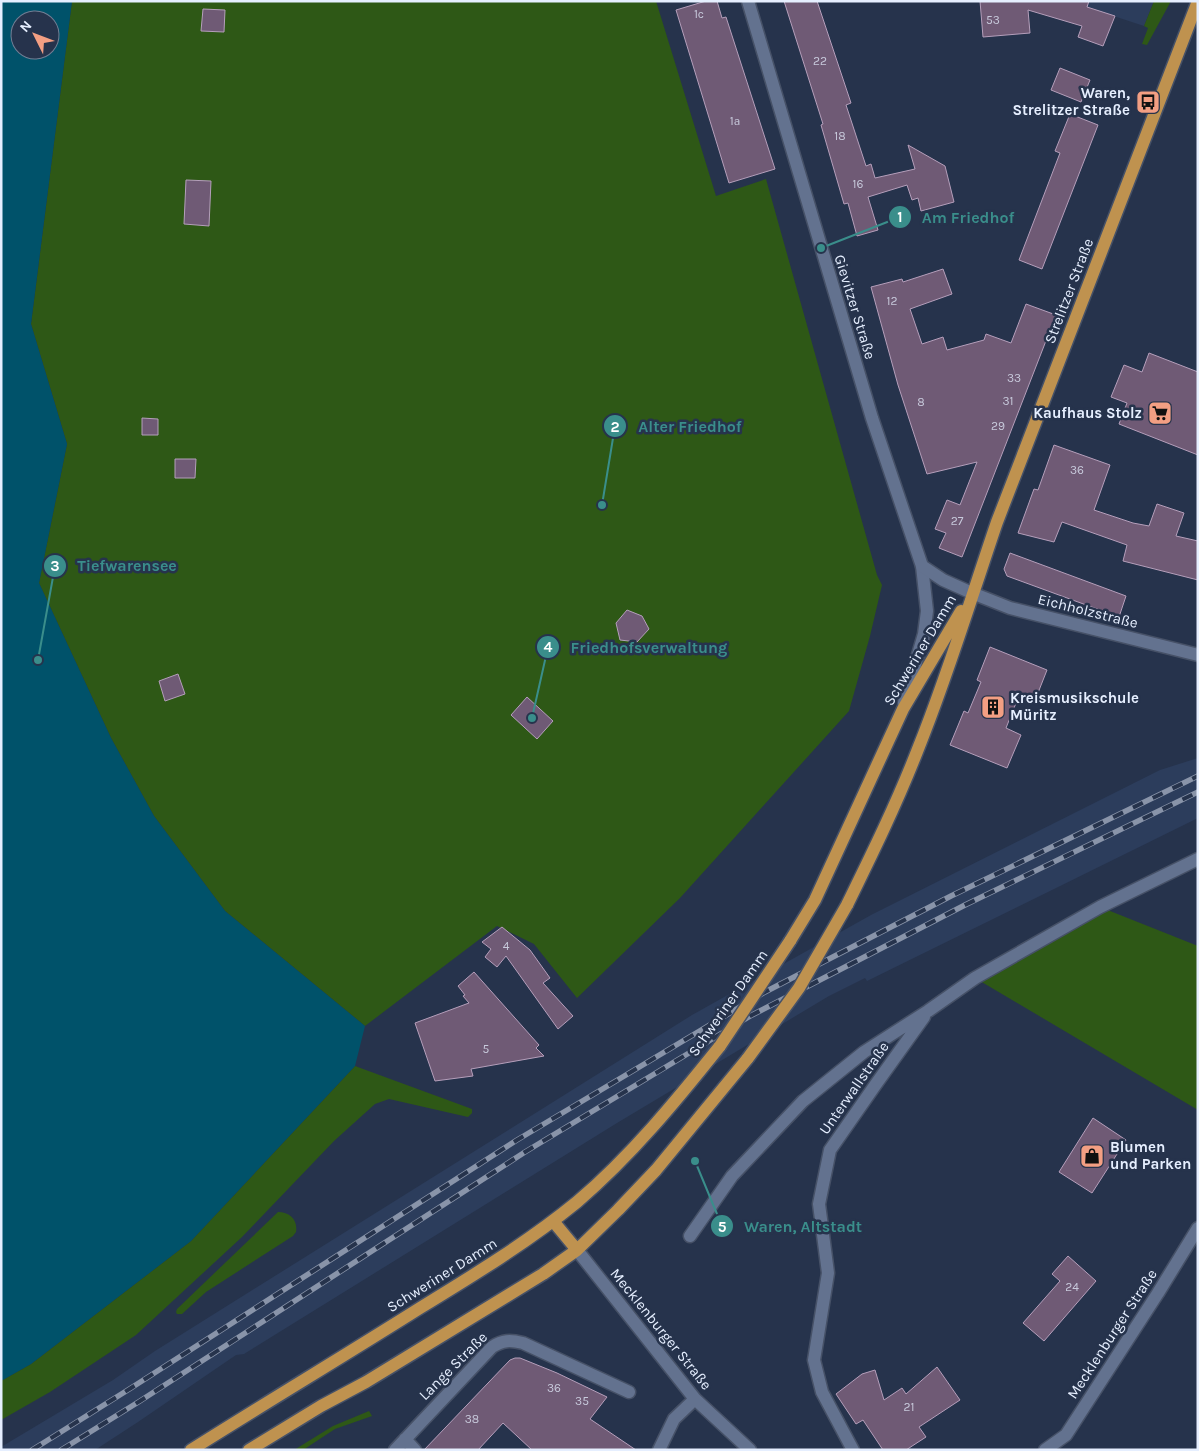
<svg xmlns="http://www.w3.org/2000/svg" width="1199" height="1451" viewBox="0 0 1199 1451" font-family="Karla,sans-serif">
<style>
.built{fill:#2c3d5c}
.green{fill:#2e5816}
.water{fill:#00526a;fill-rule:evenodd}
.building{fill:#6f5a75;stroke:#b59fbb}
.lines{fill:none;stroke-linecap:round;stroke-linejoin:round}
.street-casing{stroke:#465167;stroke-width:15}
.secondary-casing{stroke:#465167;stroke-width:15}
.primary-casing{stroke:#465167;stroke-width:15}
.street{stroke:#63728f;stroke-width:12}
.secondary{stroke:#63728f;stroke-width:12}
.primary{stroke:#bf924f;stroke-width:12}
.rail-casing{stroke:#8994a9;stroke-width:5.5}
.rail{stroke:#26334c;stroke-width:4;stroke-dasharray:11;stroke-linecap:butt}
.primary-bridge-casing{stroke:#465167;stroke-width:15;stroke-linecap:butt}
.primary-bridge{stroke:#bf924f;stroke-width:12}
.labels{text-anchor:middle;stroke-width:5;stroke-linejoin:round;paint-order:stroke}
.number-label{font-size:12px;fill:#c8cadc}
.poi-label{font-size:15px;font-weight:bold;fill:#e6efff;stroke:#26334c;text-anchor:end}
.street-label{font-size:15px;fill:#e6efff;stroke:#26334c}
.leader{fill:none;stroke:#3a8e8b;stroke-width:2}
.callout-dot{fill:#3a8e8b;stroke:#26334c;stroke-width:2}
.mark-label{font-size:15px;text-anchor:middle;font-weight:bold;fill:#fff}
.callout-label{font-size:16px;text-anchor:middle;font-weight:bold;fill:#3a8e8b;stroke:#26334c;stroke-width:5;stroke-linejoin:round;paint-order:stroke}
</style>
<rect width="100%" height="100%" fill="#26334c"/>
<path class="built" d="M1068 1H1154L1144 26Z
M1198 758V818L867 981 865 978 829 996 617 1123 244 1354 236 1355 138 1422 95 1450H1V1447L113 1380 155 1351 692 1015 871 915 1160 770Z"/>
<path class="green" d="M72 1H656L716 196 766 179 877 575 882 585 870 636 849 711 680 898 577 998 534 944 497 926 365 1026 225 911 154 816 111 738 39 583 67 444 31 324Z
M1154 1H1171L1147 45 1142 44 1148 28 1144 26Z
M1100 907 1198 946V1110L975 978Z
M355 1066 472 1109V1113L468 1117 389 1099 375 1104 334 1141 242 1237 136 1335 50 1392 1 1420V1381L31 1364 191 1241Z
M278 1212C290 1212 298 1220 296 1232L293 1236 206 1292 182 1314H177L176 1312 177 1309Z
M369 1411 372 1416 335 1429 303 1450H294L333 1426Z"/>
<path class="water" d="M1 1H72L31 324 67 444 39 583 111 738 154 816 225 911 365 1026 355 1066 191 1241 31 1364 1 1381ZM20 20H50V50H20Z"/>
<path class="building" d="M706 1H717L722 18 726 17 775 169 729 183 676 10Z
M784 1H817L851 103 846 105 866 166 871 164 875 178 915 169 908 145 945 166 954 202 921 211 918 198 912 200 907 185 868 197 878 230 857 236 848 203 844 204 821 125 823 124Z
M980 1H1089L1087 7 1115 16 1103 46 1078 37 1082 26 1028 10 1030 33 983 37Z
M203 9 225 10 224 32 201 31Z
M1060 68 1090 80 1081 102 1051 90Z
M1070 114 1098 125 1042 269 1019 260 1060 153 1055 151Z
M186 180 211 181 209 226 184 224Z
M943 269 952 294 910 309 922 344 943 337 947 350 984 340 986 334 1011 343 1026 304 1056 315 962 557 939 548 946 533 935 529 947 500 960 505 977 462 927 474 898 385 871 287 902 279 903 282Z
M1149 353 1198 372V455L1119 424 1127 403 1111 397 1124 365 1142 372Z
M142 418 158 419V435H142Z
M1054 445 1110 465 1094 510 1133 523 1149 526 1157 504 1184 513 1176 536 1198 541V580L1123 561 1127 545 1062 522 1054 542 1018 533 1034 489 1038 490Z
M175 459H196L195 478H175Z
M1010 553 1126 596 1119 617 1007 576 1004 569Z
M627 610 642 616 649 629 637 642 620 640 616 623Z
M990 647 1047 670 1034 703 1018 698 1006 728 1021 735 1007 768 950 745 964 711 968 713 981 682 977 680Z
M178 674 185 694 165 701 159 681Z
M527 697 553 721 537 739 511 715Z
M502 927 530 950 550 978 543 983 573 1016 558 1029 506 956 497 967 485 957 491 949 482 942Z
M474 972 539 1045 536 1048 544 1056 471 1069 473 1076 435 1081 415 1023 469 1003 463 996 465 995 458 986Z
M1093 1118 1126 1140 1092 1193 1059 1172Z
M1068 1256 1096 1281 1044 1341 1023 1323 1060 1281 1052 1274Z
M515 1358H520L557 1373 607 1397 590 1419 636 1450H532L503 1423 478 1450H424L510 1360Z
M937 1367 960 1400 919 1427 926 1437 906 1450H883L863 1420 856 1424 836 1394 862 1374 875 1370 884 1400 902 1388 906 1394Z"/>
<g class="lines">
<g class="street-casing">
<path id="street" d="M972 593 1010 608 1198 655
M904 703 924 634 927 611 922 566
M690 1236 732 1176 803 1101 864 1052 928 1011 975 978 1100 907 1198 859
M577 1250 695 1399 750 1450
M405 1439 415 1450
M395 1450 492 1347C503 1340 510 1340 523 1343L629 1392
M659 1450 674 1419 695 1399
M853 1450 822 1392 814 1360 828 1273 819 1204 830 1150 876 1084 924 1017
M1045 1450 1066 1435 1158 1293 1198 1228"/>
</g>
<g class="secondary-casing">
<path id="secondary" d="M748 1 872 418 922 566 943 580 972 593"/>
</g>
<g class="primary-casing">
<path id="primary" d="M847 905C872 854 897 803 918 749 948 675 971 598 997 522L1198 1
M790 941 815 900 903 709 961 611
M553 1221 577 1250
M191 1450C267 1402 344 1356 420 1308 474 1275 528 1242 577 1202 631 1156 676 1101 720 1046
M249 1450 321 1406 366 1382 543 1274 577 1250 618 1210 656 1170 748 1058"/>
</g>
<use href="#street" class="street"/>
<use href="#secondary" class="secondary"/>
<use href="#primary" class="primary"/>
<g class="rail-casing">
<path id="rail" d="M32 1450 131 1388 517 1140 765 992 951 896 1198 776
M61 1450 140 1401 525 1152 752 1015 965 905 1198 792"/>
</g>
<use href="#rail" class="rail"/>
<g class="primary-bridge-casing">
<path id="primary-bridge" d="M720 1046 790 941
M748 1058 799 988 847 905"/>
</g>
<use href="#primary-bridge" class="primary-bridge"/>
</g>
<defs>
<g id="bus-square" transform="scale(1.25)"><rect x="-9" y="-9" width="18" height="18" rx="4" fill="#f39f83" stroke="#26334c"/><path d="M-5-6H5V4H4V6H2V4H-2V6H-4V4H-5ZM-3.5-4V0h7V-4ZM-3.5 1.2v1.5H-2V1.2ZM2 1.2v1.5H3.5V1.2Z" fill="#111"/></g>
<g id="supermarket-square" transform="scale(1.25)"><rect x="-9" y="-9" width="18" height="18" rx="4" fill="#f39f83" stroke="#26334c"/><path d="M-6-5.5h2.5l.6 2H6L4.5 2H-2.5L-4.4-4H-6ZM-1.5 3.2a1.3 1.3 0 1 0 .1 0ZM3 3.2a1.3 1.3 0 1 0 .1 0Z" fill="#111"/></g>
<g id="building-square" transform="scale(1.25)"><rect x="-9" y="-9" width="18" height="18" rx="4" fill="#f39f83" stroke="#26334c"/><path d="M-4-6H4V6H1V3H-1V6H-4ZM-2.5-4.3h1.7v1.8h-1.7ZM.8-4.3h1.7v1.8H.8ZM-2.5-1h1.7V.8h-1.7ZM.8-1h1.7V.8H.8Z" fill="#111"/></g>
<g id="shop-square" transform="scale(1.25)"><rect x="-9" y="-9" width="18" height="18" rx="4" fill="#f39f83" stroke="#26334c"/><path d="M-5-2.5h2.3a2.7 3.5 0 0 1 5.4 0H5L5.5 6h-11ZM-1.5-2.5h3a1.5 2.3 0 0 0-3 0Z" fill="#111"/></g>
</defs>
<g fill-rule="evenodd">
<use href="#bus-square" x="1148" y="102"/>
<use href="#supermarket-square" x="1160" y="413"/>
<use href="#building-square" x="993" y="707"/>
<use href="#shop-square" x="1092" y="1156"/>
</g>
<g class="labels">
<g class="number-label">
<text x="699" y="18">1c</text>
<text x="993" y="24">53</text>
<text x="820" y="65">22</text>
<text x="735" y="125">1a</text>
<text x="840" y="140">18</text>
<text x="858" y="188">16</text>
<text x="892" y="305">12</text>
<text x="1014" y="382">33</text>
<text x="1008" y="405">31</text>
<text x="921" y="406">8</text>
<text x="998" y="430">29</text>
<text x="1077" y="474">36</text>
<text x="957" y="525">27</text>
<text x="506" y="950">4</text>
<text x="486" y="1053">5</text>
<text x="1072" y="1291">24</text>
<text x="554" y="1392">36</text>
<text x="582" y="1405">35</text>
<text x="909" y="1411">21</text>
<text x="472" y="1423">38</text>
</g>
<g class="poi-label">
<text x="1130" y="98">Waren,<tspan x="1130" dy="17">Strelitzer Straße</tspan></text>
<text x="1142" y="418">Kaufhaus Stolz</text>
<text x="1010" y="703" text-anchor="start">Kreismusikschule<tspan x="1010" dy="17">Müritz</tspan></text>
<text x="1110" y="1152" text-anchor="start">Blumen<tspan x="1110" dy="17">und Parken</tspan></text>
</g>
<g class="street-label">
<text transform="translate(1069 291) rotate(-69)" y="5">Strelitzer Straße</text>
<text transform="translate(855 307) rotate(73)" y="5">Gievitzer Straße</text>
<text transform="translate(1088 611) rotate(14)" y="5">Eichholzstraße</text>
<text transform="translate(920 650) rotate(-59)" y="5">Schweriner Damm</text>
<text transform="translate(728 1003) rotate(-55)" y="5">Schweriner Damm</text>
<text transform="translate(854 1088) rotate(-55)" y="5">Unterwallstraße</text>
<text transform="translate(442 1275) rotate(-32)" y="5">Schweriner Damm</text>
<text transform="translate(661 1329) rotate(51)" y="5">Mecklenburger Straße</text>
<text transform="translate(1112 1334) rotate(-57)" y="5">Mecklenburger Straße</text>
<text transform="translate(453 1366) rotate(-45)" y="5">Lange Straße</text>
</g>
</g>
<path class="leader" d="M821 248L900 217M602 505L615 426M38 660L55 566M532 718L548 647M695 1161L722 1226"/>
<g class="callout-dot">
<circle cx="821" cy="248" r="5"/>
<circle cx="602" cy="505" r="5"/>
<circle cx="38" cy="660" r="5"/>
<circle cx="532" cy="718" r="5"/>
<circle cx="695" cy="1161" r="5"/>
<circle cx="900" cy="217" r="12"/>
<circle cx="615" cy="426" r="12"/>
<circle cx="55" cy="566" r="12"/>
<circle cx="548" cy="647" r="12"/>
<circle cx="722" cy="1226" r="12"/>
</g>
<g class="mark-label">
<text x="900" y="222">1</text>
<text x="615" y="432">2</text>
<text x="55" y="571">3</text>
<text x="548" y="652">4</text>
<text x="722" y="1232">5</text>
</g>
<g class="callout-label">
<text x="968" y="223">Am Friedhof</text>
<text x="690" y="432">Alter Friedhof</text>
<text x="127" y="571">Tiefwarensee</text>
<text x="649" y="653">Friedhofsverwaltung</text>
<text x="803" y="1232">Waren, Altstadt</text>
</g>
<rect width="1199" height="1451" fill="none" stroke="#e6efff" stroke-width="5"/>
<g transform="translate(35 35) rotate(312)"><circle r="24" fill="#26334c" stroke="#737e94"/>
<path d="M0-4L9 19L0 12L-9 19Z" fill="#f39f83"/>
<text y="-8" font-size="14" font-weight="bold" text-anchor="middle" fill="#e6efff">N</text>
</g>
</svg>
